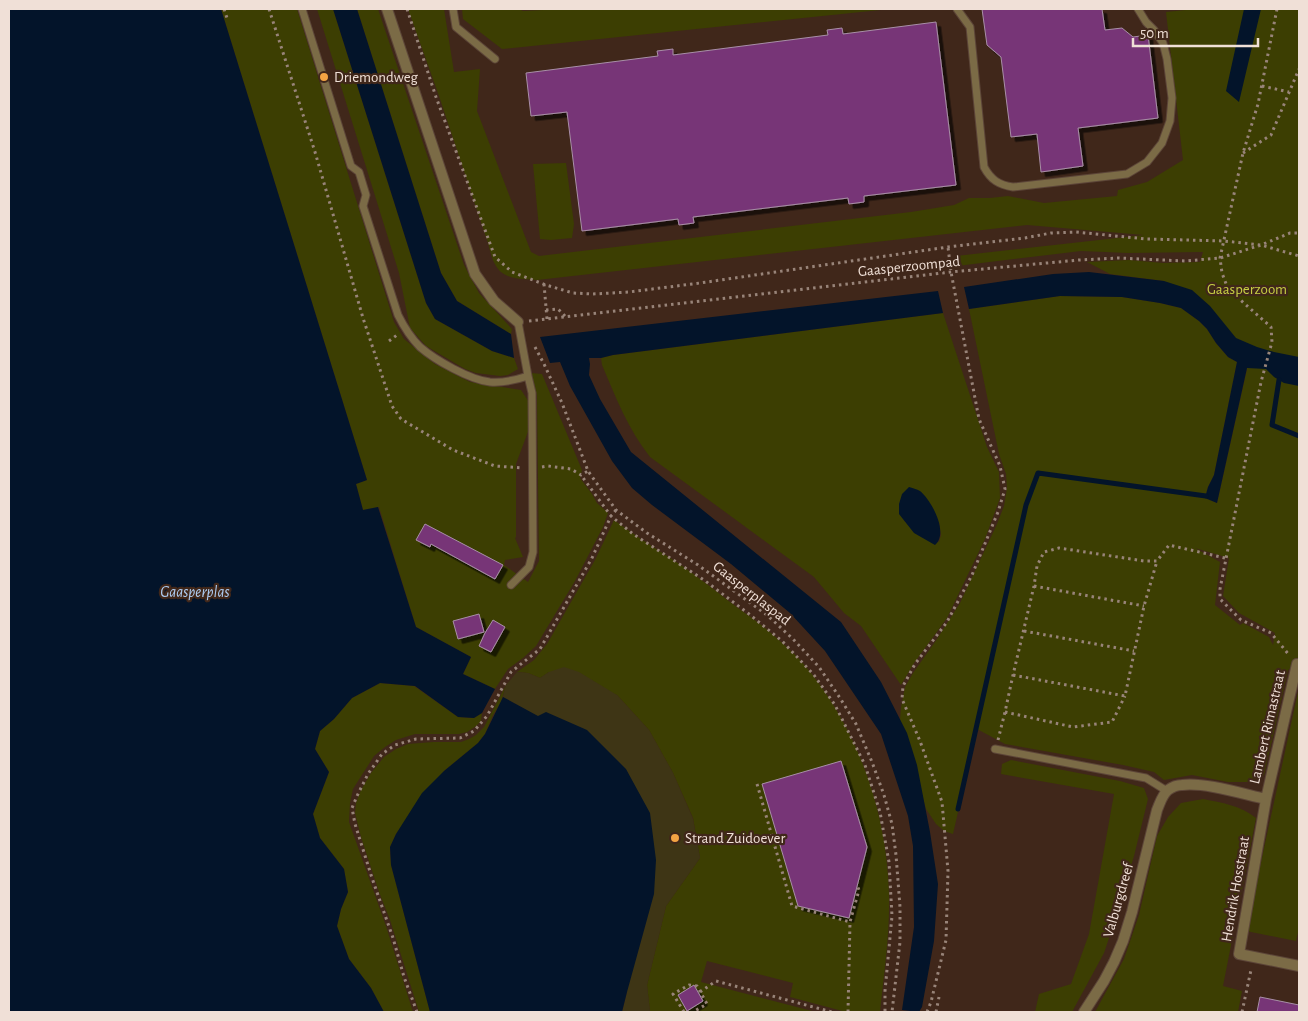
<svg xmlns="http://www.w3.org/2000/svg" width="1308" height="1021" viewBox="0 0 1308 1021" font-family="'Alegreya Sans',sans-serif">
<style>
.green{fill:#3c3e02;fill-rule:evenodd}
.sand{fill:#3e3515}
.water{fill:#03142a}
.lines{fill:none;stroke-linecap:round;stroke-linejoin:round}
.stream{stroke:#03142a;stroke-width:5}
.building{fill:#773677;stroke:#a88fa7;filter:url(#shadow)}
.lane-casing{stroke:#5c4538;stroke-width:9}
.street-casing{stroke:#5c4538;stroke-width:12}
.path{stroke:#988479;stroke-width:3;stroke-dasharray:2.5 4;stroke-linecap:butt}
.lane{stroke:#7b6b46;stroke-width:7}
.street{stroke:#7b6b46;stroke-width:10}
.poi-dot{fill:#f3a443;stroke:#40271a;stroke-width:2}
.labels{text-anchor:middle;stroke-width:4.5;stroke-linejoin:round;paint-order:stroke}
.poi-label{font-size:15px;fill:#f0e0d7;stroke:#40271a;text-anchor:start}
.street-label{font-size:15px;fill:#f0e0d7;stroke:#40271a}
.park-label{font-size:15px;fill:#c6ce44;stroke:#40271a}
.water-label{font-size:16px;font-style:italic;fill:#adccf2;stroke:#40271a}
</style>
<defs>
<filter id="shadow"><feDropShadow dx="4.5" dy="4.5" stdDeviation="0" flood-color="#0009"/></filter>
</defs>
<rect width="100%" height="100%" fill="#40271a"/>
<path class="green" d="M221 9H297L394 322 404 339 435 364 470 382 521 390 529 402V429L516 464V537L515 538 523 557 505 560 504 565 528 582 539 561 537 395 531 373 542 374 582 470 580 478 592 494 597 503 608 513 603 527 575 581 536 646 523 658 508 669 495 689 463 674 471 657 416 627 379 507 363 510 356 484 367 480Z
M317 9H333L426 303 435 319 492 351 514 358 518 369 508 375 500 376 476 373 465 369 426 346 410 328 399 273Z
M357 9H378L464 265 479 293 512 329 511 334 457 301 441 273Z
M408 9H444L454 72 480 69 477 111 531 252 539 256 911 212 954 205 969 198H990L1008 196 1044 203 1117 196 1118 190 1147 182 1183 160 1166 12 1195 9H1299V663L1288 670 1264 775 1256 782H1228L1192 775 1164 780 1154 772 1123 765 1005 744 977 729 953 834 944 831 936 824 926 809 900 720 901 707 905 687 913 673 935 642 960 603 997 524 1004 506 1007 488 1006 474 999 454 969 309 1060 296 1122 297 1160 303 1181 308 1199 321 1207 329 1216 343 1228 357 1237 362 1214 475 1208 487 1205 498 1217 503 1247 369 1164 281 1110 274 1087 262 1129 260 1163 263 1200 262 1203 252 1128 253 1081 251 957 266 956 256 1144 235 1027 225 537 280C523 279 504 280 496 266 492 260 490 251 488 243L439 96ZM1195 548 1229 558 1223 596 1239 613 1275 633 1273 645 1269 637 1243 623 1240 625 1215 605 1220 562Z
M462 9H519L523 11 563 9H890L502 49 463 19Z
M566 163 574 224 572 238 551 240 540 239 533 164Z
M943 313 987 447 999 472 1000 498 985 539 947 618 914 663 901 685 861 626 844 613 814 577 650 457C628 429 616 398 602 365L601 358 613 355ZM899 504 939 522 941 535 939 542C919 532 901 528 899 504Z
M614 520C630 532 647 543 664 554 690 570 713 589 738 608 749 616 761 624 771 633 781 642 792 651 801 661 857 725 887 811 889 895 890 934 884 973 880 1012H846L790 997 793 983 707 961 701 982 816 1012H650L647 985 666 906 700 858 693 818 673 773 649 730 617 695 549 672 540 678 528 673 517 672 534 660 547 644 595 560Z
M380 683 414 686 458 717 474 718 482 713 481 721 476 726 467 732 459 734H415L396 740 385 747 374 756 353 789 350 803 349 822 386 926 413 1012H384L371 988 349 959 337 926 341 909 348 892 344 869 320 838 313 814 329 772 315 749 320 731 334 719 352 698Z
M506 685 501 702 493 715 485 734 478 743 444 771 396 834 390 847 391 865 430 1012H419L390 920 379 892 361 837 355 813 356 803 361 790 371 773 384 757 396 749 408 744 433 742H461L469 739 476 735 484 727Z
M1299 690V928L1296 941 1246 931 1298 692Z
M1011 760 1120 781 1144 788 1148 799 1134 856 1113 926 1104 953 1072 1012H1035L1039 994 1071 984 1089 934 1114 794 1001 774 1002 764Z
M1203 799C1223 803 1239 805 1256 818L1223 986 1242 991 1238 1012H1095L1124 959 1139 915 1157 836 1168 817 1181 803Z"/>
<path class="sand" d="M564 667 579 672 617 695 649 730 673 773 693 819 700 858 666 906 647 985 650 1012H622L627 992 538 717 503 697 506 685 517 672 528 673 540 678 549 672Z"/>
<path class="water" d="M9 9H221L367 480 356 484 363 510 378 507 416 627 471 657 463 674 495 689 482 713 474 718 458 717 415 686 380 683 352 698 334 719 320 731 315 749 329 772 313 814 320 838 344 869 348 892 341 909 337 926 349 959 371 988 384 1012H9Z
M333 9H357L441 273 457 301 511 334 514 358 492 351 435 319 426 303Z
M1244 9H1261L1239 102 1226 91Z
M1089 272 1164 281 1192 290 1210 306 1236 338 1257 347 1274 352 1299 357V386L1284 383 1274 377 1266 369 1247 368 1217 503 1205 498 1208 487 1214 475 1237 362 1228 357 1216 343 1207 329 1199 321 1181 308 1160 303 1122 297 1060 296 969 309 964 287 1053 274Z
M938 291 943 313 613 355 601 358H589L590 364 589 375 600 399 631 452 841 622 881 682 907 733 917 765 930 832 938 884 934 941 922 1007 919 1012 902 1010 914 927 913 846 908 816 881 734 825 651 790 613 731 564 652 505 632 488 612 461 570 386 560 362 550 363 540 337Z
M909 487C912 488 917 489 920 491 932 501 949 533 935 545L914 533 899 514V504L902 494Z
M503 697 538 716 546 712 587 730 626 769 650 813 656 860 654 894 627 992 622 1012H430L391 865 390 847 396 834 422 793 444 771 478 743 485 734Z"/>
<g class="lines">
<path class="stream" d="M1279 380 1272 425 1299 436
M958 809 1026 505 1038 473 1206 496"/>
</g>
<path class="building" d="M982 9H1102L1105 30 1122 28 1133 37 1148 35 1158 118 1078 128 1083 166 1041 172 1037 134 1011 137 1001 57 987 45Z
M936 22 956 185 864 196V202L849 204 848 198 693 217 694 223 679 225 678 219 582 231 567 112 531 116 526 73 658 56 657 51 673 49V55L828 35 827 30 842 28 843 34Z
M425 524 503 565 495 579 431 544 430 547 416 540Z
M479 614 484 632 458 639 453 621Z
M493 620 505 627 491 652 479 646 485 633Z
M841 761 867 847 849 918 798 906 762 784Z
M694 985 703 1001 687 1011 678 995Z
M1260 997 1299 1005V1012H1257Z"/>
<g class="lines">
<g class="lane-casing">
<path id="lane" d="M302 9 351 166 359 172 366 195 363 206 398 315C404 327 411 338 420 347 435 360 470 380 490 382 503 383 516 380 528 376L518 322
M453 9 456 27 495 59
M957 9 970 27 984 167C991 180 999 185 1013 187L1127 174 1147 162 1162 143 1170 121 1172 98 1167 59 1163 43 1154 30 1146 22 1138 9
M511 585 529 567 533 552 532 393 528 376
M995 749 1146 778 1167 791"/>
</g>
<g class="street-casing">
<path id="street" d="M387 9 475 274 494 301 518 322
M1299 664H1297L1266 799 1239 954 1299 966
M1084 1012 1104 981 1114 962 1123 941 1132 912 1157 810C1160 803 1162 795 1168 790 1172 787 1178 785 1182 785 1205 782 1243 794 1266 799"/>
</g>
<path class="path" d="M224 9 228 21
M269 9 315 152 363 318 392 406 401 419 453 450 495 466 523 468
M407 9 436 97 495 257 512 272 546 285 573 293 593 294 629 292 700 283 948 247 1025 238 1051 233 1076 232 1146 239 1224 241 1261 245 1299 256
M1277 9 1258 104 1243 153 1220 258 1222 273 1228 289 1271 327 1272 342 1261 382 1220 589V599L1241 620 1271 633 1290 656
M1262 86 1289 92
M1243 153 1271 135 1299 69
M544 284 547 319
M546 310 558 309 566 317
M529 321 951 272 1079 260 1118 258 1185 261 1220 258 1261 245 1290 233H1299
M389 341 397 335
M535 347 544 364 562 403 588 471 616 510 647 533 698 565 767 615 793 639 819 667 840 698 856 724 872 762 884 795 892 824 896 855 900 907V942L892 1012
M542 467 548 466 571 469 581 475 588 471
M616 510 611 516 633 534 704 580 749 614 782 641 814 675 835 705 865 765 880 812 889 862 892 916 885 991V1012
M1034 586 1144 606
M1024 631 1134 651
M1013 675 1125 696 1144 606 1157 561
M1005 712 1073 727 1112 722 1125 696
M998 740 1005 712 1013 675 1034 586 1037 566 1044 552 1059 548 1144 561H1157L1169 545 1225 558
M757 784 792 906 850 922
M700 992 716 981 832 1012
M417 1012 404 977 393 938 372 878 355 824 352 808 357 796 368 774 382 754 395 745 416 739 460 738 474 731 487 716 511 672 540 649 592 558 611 516 581 475
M684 1012 673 994 689 985 697 986 707 1004 693 1012
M848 1012 850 922 859 890 857 885
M927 1012 931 1002 946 940 948 871 942 802 920 741 902 699 903 686 915 664 947 622 972 575 998 512 1005 489 1000 466 979 419 951 272 948 247
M936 1012 939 997
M1242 1012 1251 970"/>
<use href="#lane" class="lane"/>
<use href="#street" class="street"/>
</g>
<g class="poi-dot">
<circle cx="324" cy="77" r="5"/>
<circle cx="675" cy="838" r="5"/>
</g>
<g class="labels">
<g class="poi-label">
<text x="334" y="82">Driemondweg</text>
<text x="685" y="843">Strand Zuidoever</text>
</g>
<g class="street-label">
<text transform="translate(909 266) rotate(-6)" y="5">Gaasperzoompad</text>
<text transform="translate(752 593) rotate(38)" y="5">Gaasperplaspad</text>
<text transform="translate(1267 727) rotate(-77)" y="5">Lambert Rimastraat</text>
<text transform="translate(1235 889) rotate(-80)" y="5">Hendrik Hosstraat</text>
<text transform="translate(1118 900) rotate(-74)" y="5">Valburgdreef</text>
</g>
<g class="park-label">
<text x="1247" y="294">Gaasperzoom</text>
</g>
<g class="water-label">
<text x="195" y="597">Gaasperplas</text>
</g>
</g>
<rect width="1308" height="1021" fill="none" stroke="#f0e0d7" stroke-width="20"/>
<path d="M1133 38v8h125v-8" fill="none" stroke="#f0e0d7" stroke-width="2.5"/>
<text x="1140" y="38" font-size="15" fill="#f0e0d7" stroke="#40271a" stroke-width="4" paint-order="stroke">50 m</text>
</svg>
